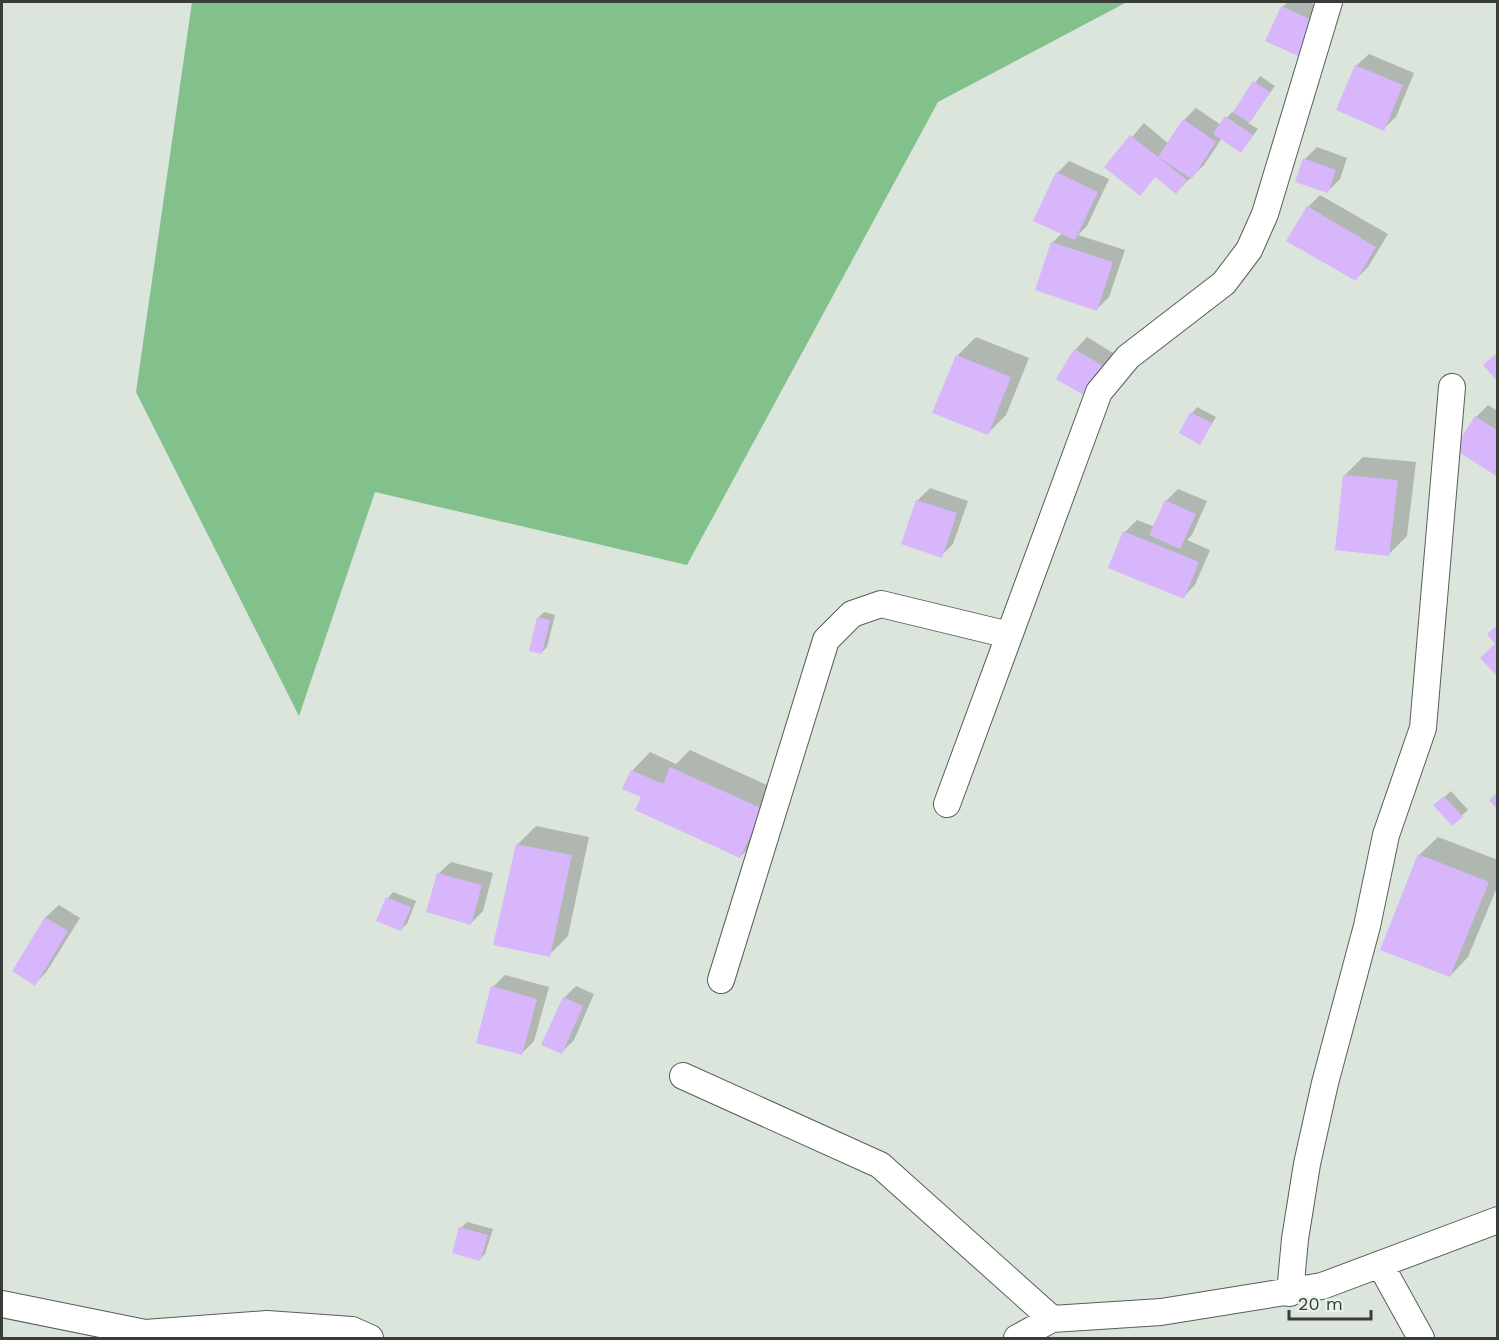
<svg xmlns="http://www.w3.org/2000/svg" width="1499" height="1340" viewBox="0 0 1499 1340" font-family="'Work Sans',sans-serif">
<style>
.forest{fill:#82c18b}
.shadow{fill:#0003}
.building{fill:#d7b6fb}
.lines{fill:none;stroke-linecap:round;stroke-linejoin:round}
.minor-casing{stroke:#575f57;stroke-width:28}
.minor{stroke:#fff;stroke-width:26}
</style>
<rect width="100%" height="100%" fill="#dbe5dc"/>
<path class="forest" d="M192 2H1127L938 102 687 565 375 492 299 716 136 392Z"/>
<path class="shadow" d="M1288 2H1309L1336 14 1321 47 1282 7Z
M1369 54 1414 73 1396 117 1383 129 1356 66Z
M1260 76 1275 86 1248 123 1258 129 1246 145 1241 151 1222 138 1204 165 1176 192 1156 176 1139 194 1106 167 1144 123 1169 144 1184 120 1196 108 1221 125 1232 112 1234 113Z
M1317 147 1347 158 1340 179 1327 192 1305 159Z
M1069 161 1109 179 1087 226 1078 235 1125 250 1109 297 1097 309 1052 243 1062 233 1057 173Z
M1320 195 1388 234 1368 267 1356 279 1308 207Z
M976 337 1029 358 1006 415 987 434 957 356Z
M1087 337 1118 356 1101 384 1075 350Z
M1488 405 1498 411V475L1476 417Z
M1197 407 1216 417 1200 443 1192 413Z
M1363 457 1416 462 1407 536 1389 554 1345 475Z
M930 488 968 501 953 544 941 556 917 501Z
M1178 489 1207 501 1192 535 1187 540 1210 550 1195 585 1183 597 1125 532 1137 520 1155 527 1166 501Z
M544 612 555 615 547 647 541 653 538 618Z
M690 750 780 791 759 838 740 857 643 796 632 771 650 752 676 764Z
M1451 791 1468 810 1452 824 1441 800Z
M536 826 589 837 568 936 549 955 517 845Z
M1438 837 1498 860V885L1468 957 1450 976 1419 855Z
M451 862 493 873 483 911 471 923 438 874Z
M393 892 416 901 407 924 401 929 388 898Z
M59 905 80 918 47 971 35 984 14 971 46 917Z
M505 975 549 987 534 1041 521 1054 493 987Z
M576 986 594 994 574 1040 562 1052 564 998Z
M467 1222 493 1229 485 1254 480 1259 461 1228Z"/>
<path class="building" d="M1281 6 1325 26 1309 61 1265 41Z
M1355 65 1403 85 1384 131 1336 110Z
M1253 81 1270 92 1250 123 1233 112Z
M1225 116 1253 135 1241 153 1213 134Z
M1183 119 1216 142 1192 179 1158 157Z
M1130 135 1187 180 1176 194 1155 177 1140 196 1104 167Z
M1303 158 1336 170 1328 193 1295 182Z
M1056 172 1098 192 1075 240 1033 221Z
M1307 206 1376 247 1356 281 1286 241Z
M1051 242 1113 262 1097 311 1035 290Z
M1074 349 1107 368 1089 398 1056 379Z
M1498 352V382L1483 365Z
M956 355 1011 377 988 435 932 413Z
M1190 412 1212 423 1200 445 1179 433Z
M1475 416 1498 431V477L1454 449Z
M1343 475 1398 480 1389 556 1335 550Z
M916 500 957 513 942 558 901 544Z
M1165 500 1196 514 1180 549 1149 535Z
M1123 531 1199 562 1184 599 1108 568Z
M537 617 550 620 542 654 529 651Z
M1498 625V677L1480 658 1495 644 1487 634Z
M670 767 763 809 740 858 635 810 641 797 622 789 631 770 663 784Z
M1498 792V810L1489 800Z
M1444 796 1463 817 1452 826 1433 805Z
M516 844 572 855 550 957 493 945Z
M1418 854 1489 882 1450 977 1380 950Z
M437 873 482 885 471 925 426 912Z
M386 897 411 907 401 931 376 921Z
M45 917 68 931 35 986 12 971Z
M491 986 537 999 522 1055 476 1043Z
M563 997 583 1006 562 1054 541 1045Z
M459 1227 488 1235 480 1261 452 1253Z"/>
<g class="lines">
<g class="minor-casing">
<path id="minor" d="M947 804 1099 392 1128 357 1224 283 1249 250 1265 214 1329 2
M721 980 826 640 852 614 881 604 1009 635
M683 1076 880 1165 1052 1319
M1380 1264 1421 1338
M1290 1293 1295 1239 1307 1164 1325 1083 1367 926 1386 835 1423 728 1452 387
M2 1304 145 1333 267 1324 352 1330 370 1338
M1017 1338 1052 1319 1161 1312 1322 1286 1498 1220"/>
</g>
<use href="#minor" class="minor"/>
</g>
<rect width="1499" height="1340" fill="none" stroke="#393c39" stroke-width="6"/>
<path d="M1289 1310v9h82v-9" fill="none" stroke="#393c39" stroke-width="3"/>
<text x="1298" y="1310" font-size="18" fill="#393c39" stroke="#e8f3e9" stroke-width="4.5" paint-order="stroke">20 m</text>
</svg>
